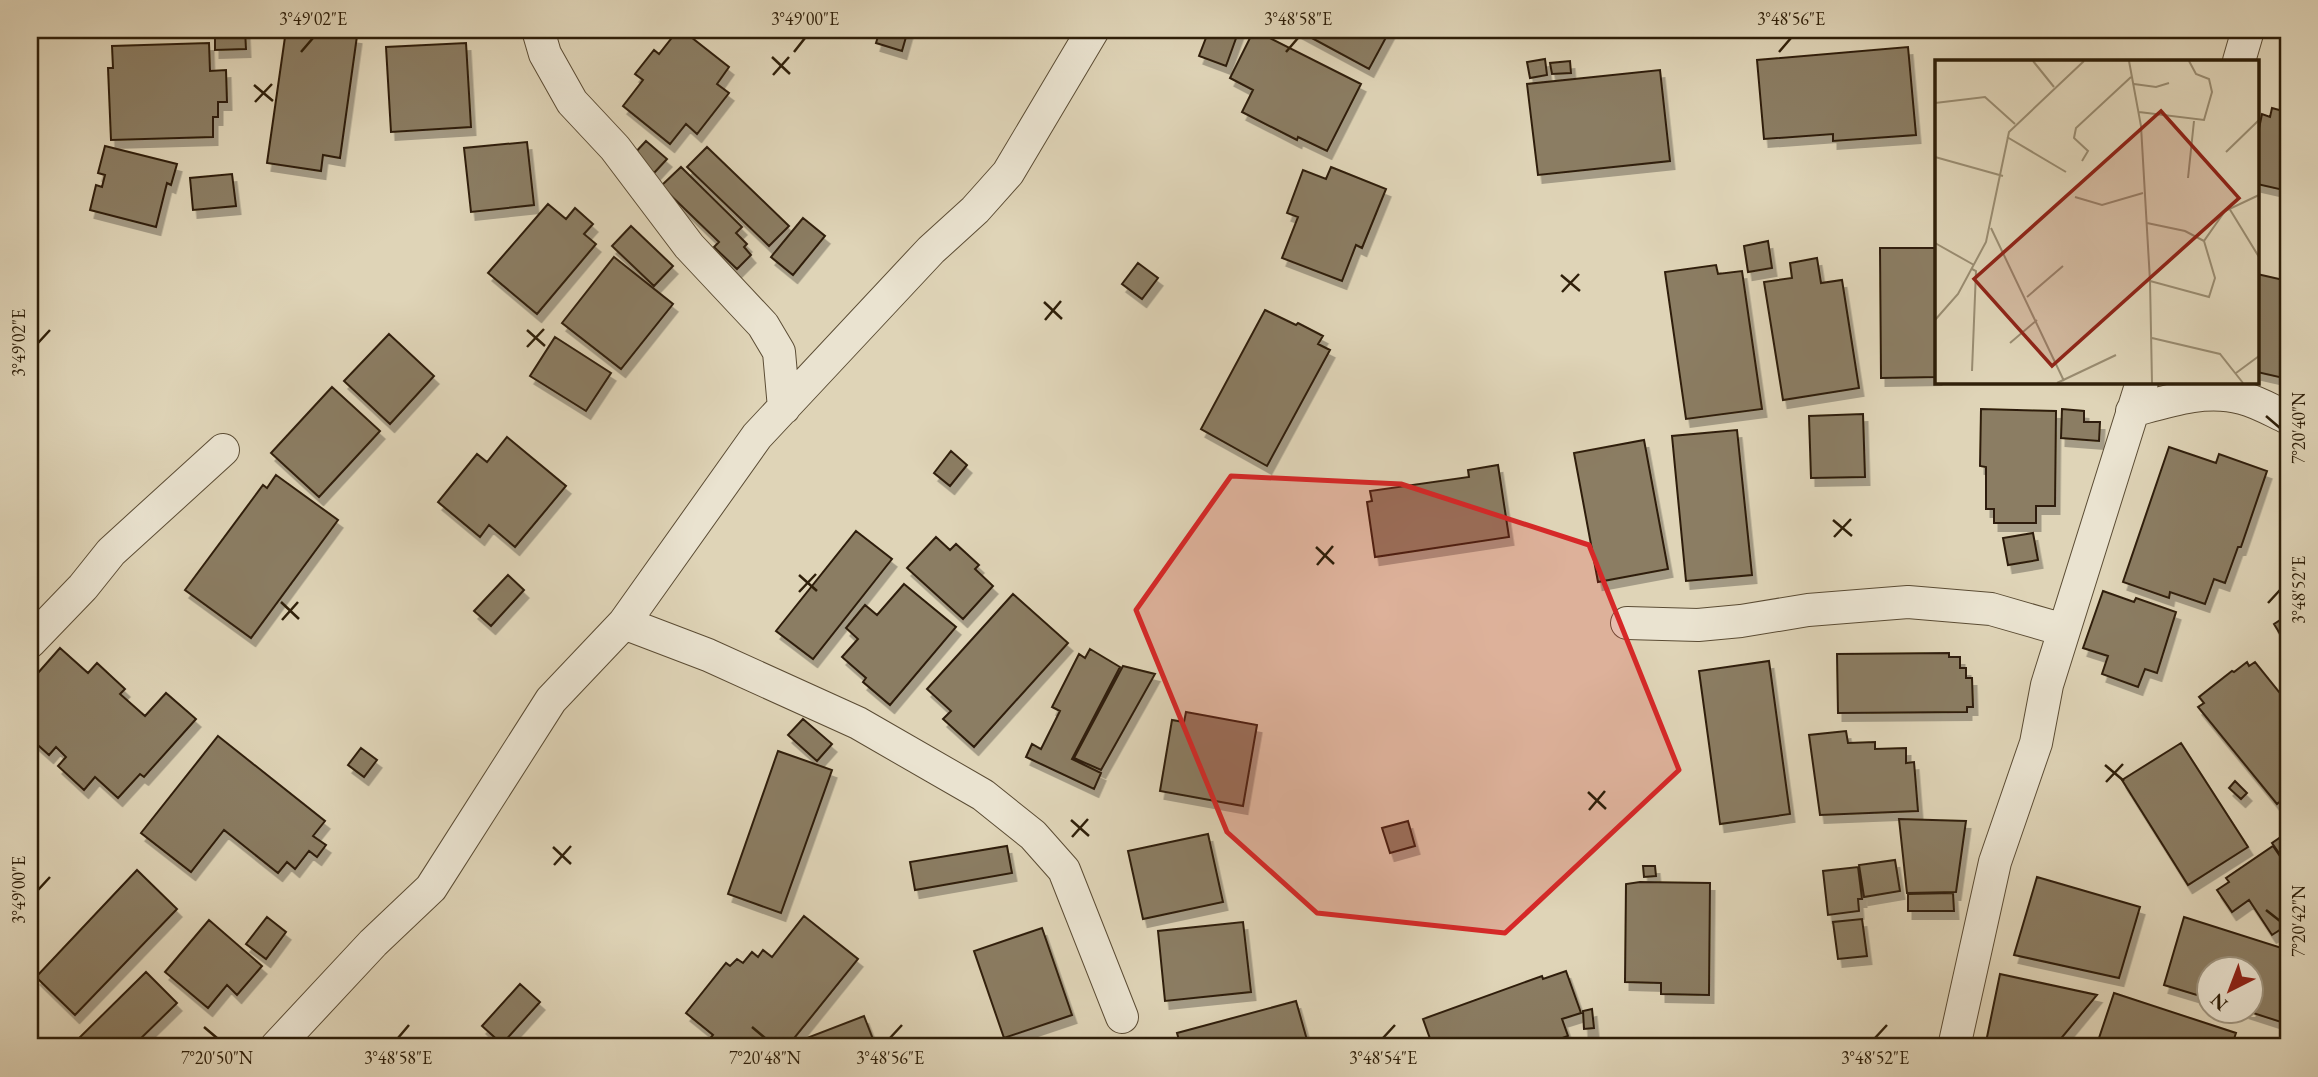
<svg xmlns="http://www.w3.org/2000/svg" width="2318" height="1077" viewBox="0 0 2318 1077" font-family="'EB Garamond',serif">
<style>
.building{fill:#8b7d63;stroke:#2f1f09;stroke-width:2;filter:url(#shadow)}
.lines{fill:none;stroke-linecap:round;stroke-linejoin:round}
.minor-casing{stroke:#5b4c34;stroke-width:34}
.minor{stroke:#eae3d0;stroke-width:32}
.marked{fill:#d62828;fill-opacity:0.2;stroke:#d62828;stroke-width:5;stroke-linejoin:round}
.ticks{fill:none;stroke:#2f1f09;stroke-width:2.5}
.inset-road{fill:none;stroke:#998c71;stroke-width:2}
.view{fill:#8f2418;fill-opacity:0.15;stroke:#8f2418;stroke-width:3.5}
.inset-edge{fill:none;stroke:#2f1f09;stroke-width:3.5}
.neatline{fill:none;stroke:#2f1f09;stroke-width:2.5}
.ticks-label{font-size:18px;text-anchor:middle;fill:#2f1f09}
</style>
<defs>
<filter id="shadow"><feDropShadow dx="4.5" dy="8" stdDeviation="0" flood-color="#0004"/></filter>
</defs>
<rect width="100%" height="100%" fill="#dfd4b7"/>
<filter id="stains"><feTurbulence type="fractalNoise" baseFrequency=".00286" numOctaves="4"/><feColorMatrix values="0 0 0 0 .2 0 0 0 0 .09 0 0 0 0 .02 0 0 0 .5 -.17"/></filter>
<radialGradient id="worn" r=".72"><stop offset=".6" stop-color="#630" stop-opacity="0"/><stop offset="1" stop-color="#630" stop-opacity=".3"/></radialGradient>
<path class="building" d="M215 30H245L246 49 215 50Z
M286 30H314L357 36 340 158 323 155 321 171 267 163Z
M678 30H682L729 67 717 84 729 93 697 134 686 124 670 144 623 106 643 80 635 74 654 50 659 54Z
M880 30H908L902 51 876 43Z
M1209 30H1239L1226 66 1199 56Z
M1254 30 1361 84 1327 151 1298 137 1297 140 1242 112 1253 90 1230 78Z
M1297 30H1390L1369 69Z
M209 43 210 71 226 70 227 102H218V117H213V137L111 140 108 68H113L112 46Z
M466 43 471 127 391 132 386 47Z
M1908 47 1916 135 1833 141V134L1764 139 1757 60Z
M1545 59 1547 75 1530 78 1527 62Z
M1570 61 1571 73 1552 74 1550 63Z
M1660 70 1670 161 1538 175 1527 84Z
M2284 107 2288 108V191L2257 184V138L2262 114 2270 117 2272 108 2283 111Z
M646 141 667 159 654 173 633 155Z
M527 142 534 205 471 212 464 148Z
M105 146 177 164 171 185 167 183 156 227 90 210 96 185 102 187 105 175 98 173Z
M707 147 789 226 769 246 687 167Z
M681 167 742 227 736 233 747 244 744 247 751 255 737 269 714 247 719 242 661 186Z
M1331 167 1386 189 1362 248 1356 245 1342 281 1282 258 1298 217 1287 213 1303 170 1326 179Z
M232 174 236 206 193 210 190 178Z
M548 204 566 219 575 208 593 224 584 234 596 244 537 314 488 273Z
M803 218 825 236 793 275 771 257Z
M631 226 673 266 654 286 612 246Z
M1768 241 1772 268 1748 272 1744 246Z
M1880 248H1937V377L1881 378Z
M614 257 673 304 621 369 562 323Z
M1817 258 1821 283 1842 280 1859 388 1783 400 1764 282 1792 278 1790 263Z
M1138 263 1158 278 1142 299 1122 284Z
M1716 265 1718 274 1742 271 1762 409 1686 419 1665 272Z
M2257 274 2288 281V379L2257 372Z
M1265 310 1296 325 1298 323 1323 336 1318 344 1330 350 1267 466 1201 429Z
M389 334 434 376 390 424 344 381Z
M555 337 611 373 586 411 530 376Z
M332 387 380 431 319 497 271 453Z
M1981 409 2056 411 2055 506H2036V523H1994V509H1986V467L1980 466Z
M2062 409 2084 411V422H2100L2099 441 2061 438Z
M1863 414 1865 477 1811 478 1809 416Z
M1737 430 1752 575 1686 581 1672 436Z
M507 437 566 486 515 547 489 525 480 537 438 502 477 454 487 462Z
M1644 440 1668 569 1598 582 1574 453Z
M2169 447 2216 463 2219 454 2267 471 2241 547H2238L2225 583 2214 579 2205 604 2170 592 2169 598 2123 582Z
M951 451 967 465 950 486 934 473Z
M1498 465 1509 537 1375 557 1367 502 1372 501 1370 491 1469 477 1468 470Z
M276 475 338 520 251 638 185 590 263 485 267 488Z
M856 531 892 559 813 659 776 631Z
M2033 533 2038 560 2008 565 2003 538Z
M936 537 950 550 956 544 979 565 975 569 993 586 963 619 907 568Z
M508 575 524 590 491 626 474 611Z
M904 584 956 627 890 705 863 682 866 678 842 657 858 639 846 628 865 605 877 615Z
M2103 591 2134 602 2136 598 2176 612 2157 673 2145 669 2138 687 2102 674 2108 656 2083 648Z
M1013 594 1068 643 974 747 943 719 951 711 927 689Z
M2288 615V647L2274 624Z
M60 648 88 673 97 663 125 689 120 694 145 716 166 693 196 719 144 777 140 774 118 798 95 777 84 790 58 766 66 757 56 747 49 755 30 738V682Z
M1090 649 1120 667 1072 759 1101 773 1094 789 1026 757 1032 744 1041 749 1060 711 1052 707 1079 654 1085 658Z
M1949 653V657H1960V668H1966V678H1972L1973 707H1967V712L1838 713 1837 654Z
M1769 661 1790 814 1720 824 1699 671Z
M2247 662 2249 666 2255 662 2288 703V795L2277 804 2198 707 2204 703 2199 697 2232 671 2234 672Z
M1123 666 1155 674 1101 770 1074 758Z
M1186 712 1257 725 1243 806 1160 791 1172 720 1184 722Z
M803 719 832 744 817 761 788 735Z
M1846 731 1848 743 1875 742V749L1906 748V763L1914 762 1918 811 1820 815 1809 735Z
M218 736 325 821 313 836 326 845 317 857 309 851 295 869 287 862 278 873 224 830 191 872 141 833Z
M2181 743 2248 847 2188 885 2122 780Z
M361 748 377 760 364 777 348 765Z
M778 751 832 770 781 913 728 894Z
M2235 781 2247 793 2241 799 2229 788Z
M1899 819 1966 821 1956 892 1907 893Z
M1408 821 1415 846 1390 853 1382 828Z
M2288 832V866L2272 843Z
M1208 834 1223 902 1143 919 1128 851Z
M1007 846 1012 873 915 890 910 862Z
M2273 846 2288 868V937L2283 928 2272 935 2249 900 2232 912 2217 890 2229 882 2226 878Z
M1895 860 1900 891 1864 897 1859 865Z
M1643 866H1655L1656 876 1644 877Z
M1858 867 1862 899H1858L1859 911 1828 915 1823 871Z
M137 870 177 909 75 1015 36 977Z
M2037 877 2140 907 2119 978 2014 955Z
M1640 882 1710 883 1709 995 1661 994V983L1625 982 1626 884Z
M1953 893 1954 911H1908V894Z
M804 916 858 959 787 1047H703L713 1035 686 1013 726 963 730 966 737 959 743 963 752 952 758 957 763 950 772 957Z
M267 917 286 932 266 959 246 944Z
M2184 917 2288 950 2287 1024 2244 1010H2252V968H2210V999L2164 985Z
M1862 919 1867 956 1838 959 1833 922Z
M209 920 262 966 237 995 227 985 208 1008 165 972Z
M1243 922 1251 992 1165 1001 1158 931Z
M1042 928 1072 1015 1004 1038 974 951Z
M1566 971 1581 1013 1562 1019 1568 1036 1537 1047H1433L1423 1019 1542 976 1543 979Z
M146 972 177 1003 132 1047H70Z
M2000 974 2097 995 2054 1047H2014L1986 1042Z
M520 984 540 1002 502 1044 482 1026Z
M2114 993 2236 1033 2232 1045 2239 1047H2096Z
M1296 1001 1309 1047H1181L1177 1033Z
M1592 1009 1594 1028 1584 1029 1583 1011Z
M864 1016 876 1047H801L799 1041Z"/>
<g class="lines">
<g class="minor-casing">
<path id="minor" d="M538 30 545 54 572 102 615 148 689 246 763 325 779 352 784 408
M2239 61 2248 30
M2132 411C2168 401 2205 388 2242 398 2258 402 2273 411 2288 418
M624 623 708 655 858 723 983 795 1033 835 1064 870 1122 1017
M1627 623 1698 625 1741 621 1808 610 1908 602 1991 609 2064 630
M30 642 83 587 111 552 223 450
M276 1047 373 943 431 888 551 700 624 623 757 436 931 250 975 210 1008 173 1093 30
M1954 1047 1995 862 2036 743 2047 685 2142 382"/>
</g>
<use href="#minor" class="minor"/>
</g>
<path class="marked" d="M1231 476 1401 484 1589 545 1679 770 1505 933 1317 913 1227 832 1136 610Z"/>
<path class="ticks" d="M301 52 313 38M794 52 805 38M1286 52 1298 38M1779 52 1791 38M772 57 790 74M773 75 789 57M254 85 273 101M255 102 272 84M1561 275 1580 291M1562 292 1579 274M1044 302 1062 319M1045 320 1061 301M527 330 545 346M38 343 50 330M527 347 544 329M2266 416 2280 428M1833 520 1852 536M1834 537 1851 519M1316 547 1334 564M1317 565 1333 546M799 575 817 591M799 592 816 574M281 602 299 619M2268 603 2280 590M282 620 298 602M2105 765 2124 781M2106 782 2123 764M1588 792 1606 809M1589 810 1605 791M1071 820 1089 836M1072 837 1088 819M553 847 571 864M554 865 571 846M38 890 50 877M2266 910 2280 921M204 1027 217 1038M752 1027 765 1038M398 1038 409 1025M890 1038 902 1025M1383 1038 1395 1025M1875 1038 1887 1025"/>
<g transform="translate(1935 60)">
<rect width="324" height="324" fill="#dfd4b7"/>
<path class="inset-road" d="M98 1 119 27M194 1 206 66 215 221 274 237 280 218 269 181 290 151 324 135M199 24 221 27 234 23M0 43 50 37 80 64M204 52 269 60 277 32 274 19 261 14 254 1M72 77 131 112M291 92 324 60M0 97 68 116M147 101 153 91 139 78 141 68 196 17M253 118 259 61M140 137 167 145 208 133M294 148 324 197M212 163 250 171 269 181M56 168 129 321M0 183 39 205M37 209 41 211 37 311M215 221 217 323M92 237 128 206M0 260 23 234 51 182 74 72 149 1M217 278 285 294 308 323M75 283 102 260M301 313 324 296M122 323 181 295"/>
<path class="view" d="M226 51 304 138 117 306 39 219Z"/>
<rect width="324" height="324" class="inset-edge"/>
</g>
<rect width="2318" height="1077" fill="none" stroke="#dfd4b7" stroke-width="77"/>
<g transform="translate(2230 990) rotate(222)"><circle r="33" fill="#eae3d0" stroke="#9f9580" stroke-width="2"/>
<path d="M0-5L12 26L0 18L-12 26Z" fill="#8f2418"/>
<text y="-10" font-size="19" font-weight="bold" text-anchor="middle" fill="#2f1f09">N</text>
</g>
<rect x="38" y="38" width="2242" height="1000" class="neatline"/>
<g class="ticks-label">
<text x="313" y="25">3°49'02"E</text>
<text x="805" y="25">3°49'00"E</text>
<text x="1298" y="25">3°48'58"E</text>
<text x="1791" y="25">3°48'56"E</text>
<text transform="translate(19 343) rotate(-90)" y="6">3°49'02"E</text>
<text transform="translate(2299 428) rotate(-90)" y="6">7°20'40"N</text>
<text transform="translate(2299 590) rotate(-90)" y="6">3°48'52"E</text>
<text transform="translate(19 890) rotate(-90)" y="6">3°49'00"E</text>
<text transform="translate(2299 921) rotate(-90)" y="6">7°20'42"N</text>
<text x="217" y="1064">7°20'50"N</text>
<text x="398" y="1064">3°48'58"E</text>
<text x="765" y="1064">7°20'48"N</text>
<text x="890" y="1064">3°48'56"E</text>
<text x="1383" y="1064">3°48'54"E</text>
<text x="1875" y="1064">3°48'52"E</text>
</g>
<rect width="100%" height="100%" filter="url(#stains)"/>
<rect width="100%" height="100%" fill="url(#worn)"/>
</svg>
